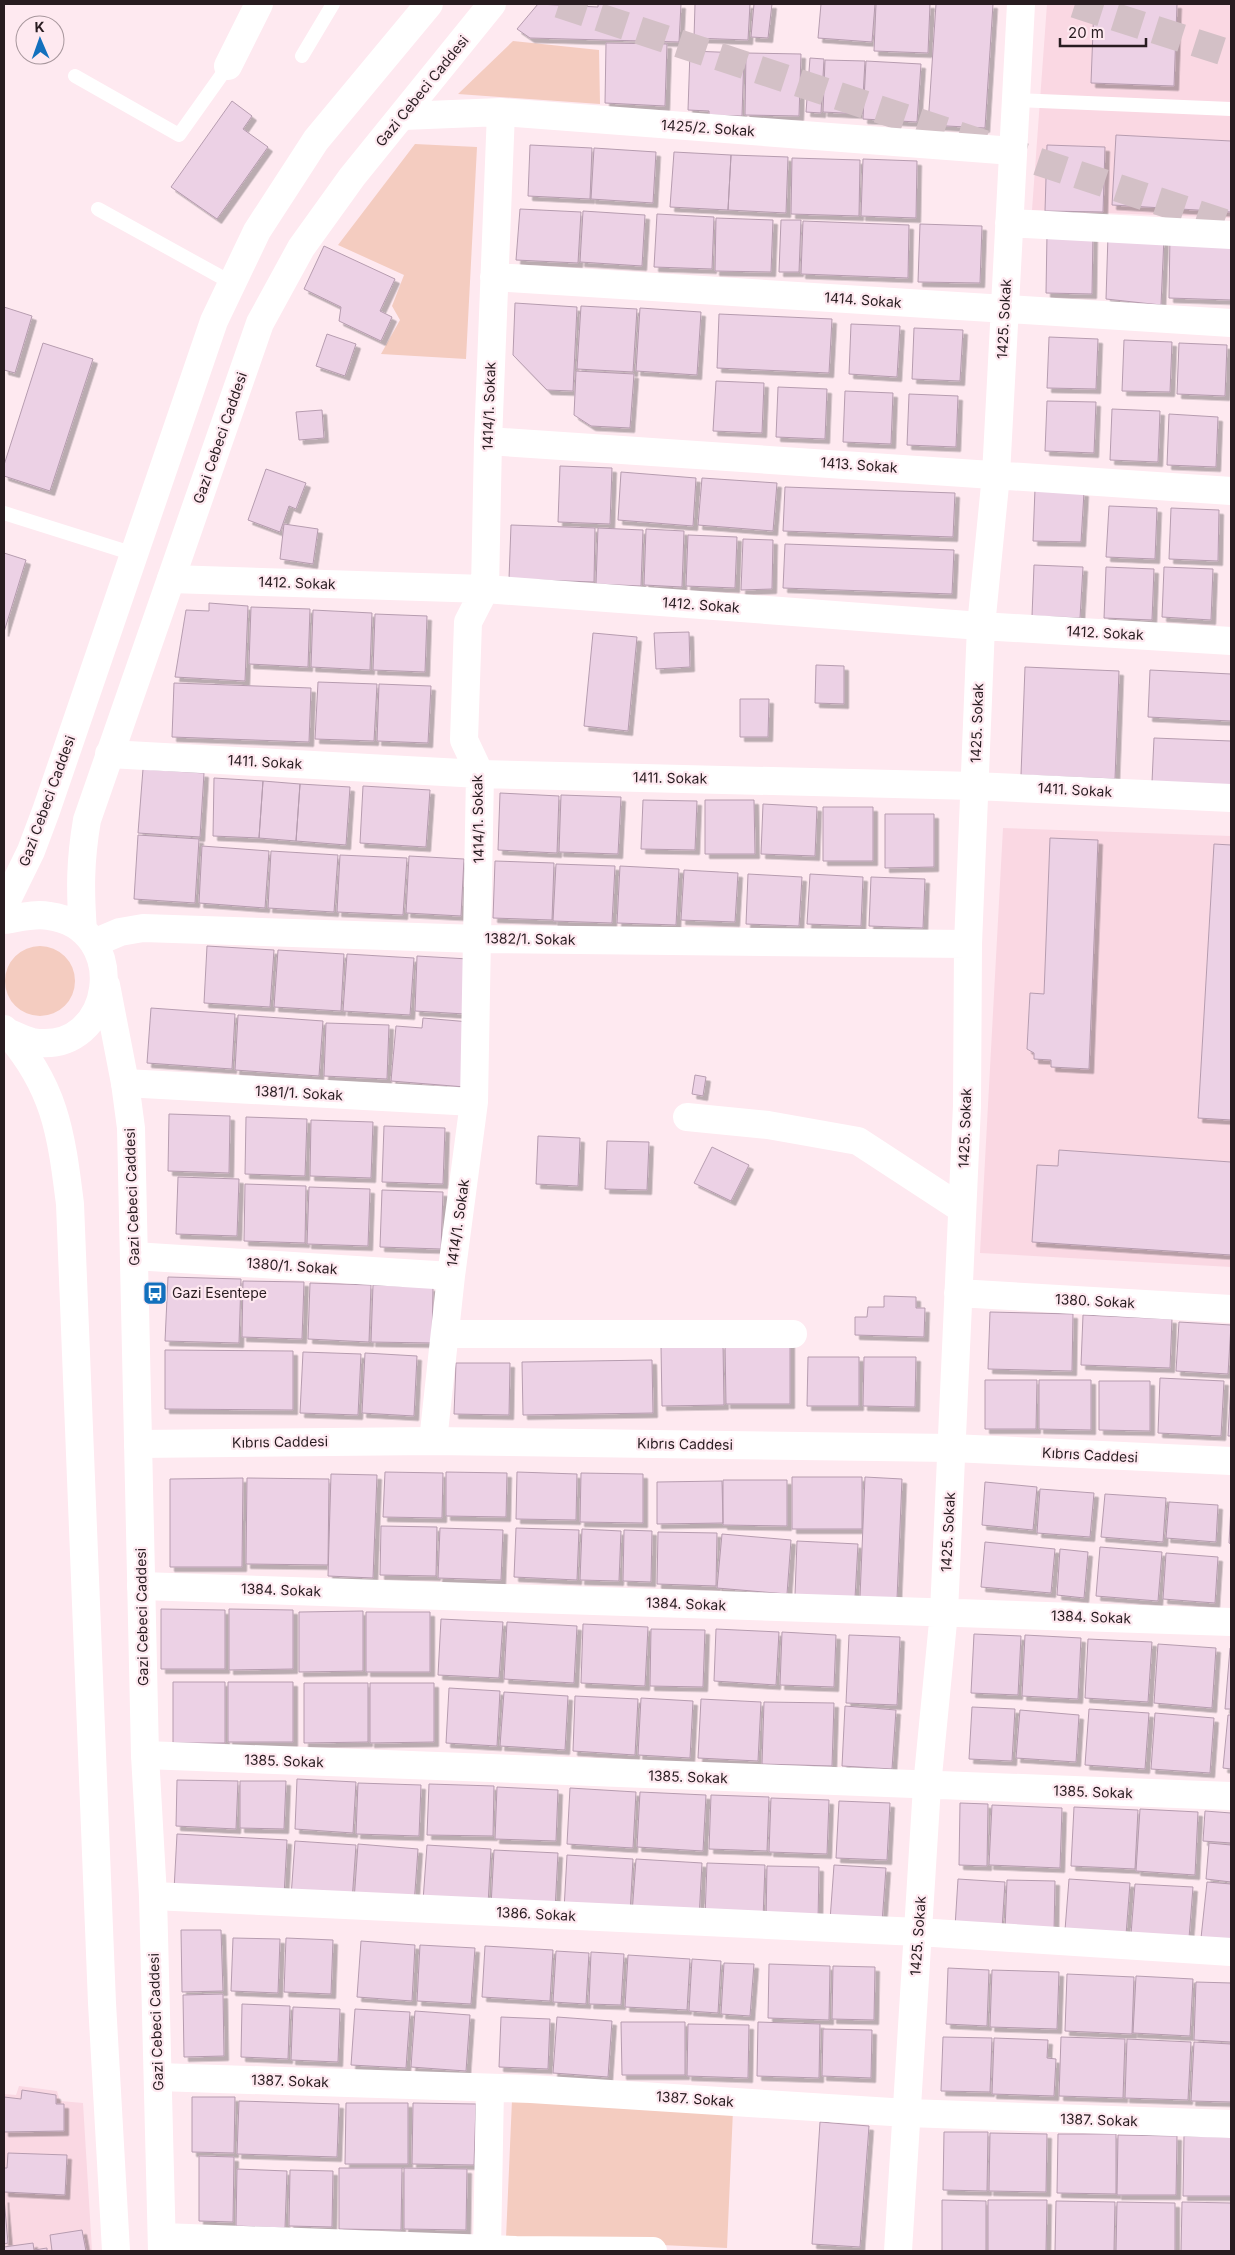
<svg xmlns="http://www.w3.org/2000/svg" width="1235" height="2255" viewBox="0 0 1235 2255" font-family="Inter,sans-serif">
<style>
.built{fill:#fad8e3}
.green{fill:#f4ccc0}
.building{fill:#ecd1e5;stroke:#b69caf;filter:url(#shadow)}
.lines{fill:none;stroke-linecap:round;stroke-linejoin:round}
.motorway-tunnel{stroke:#d3c0c6;stroke-width:28;stroke-dasharray:28 14;stroke-linecap:butt}
.service{stroke:#fff;stroke-width:14}
.minor{stroke:#fff;stroke-width:28}
.secondary{stroke:#fff;stroke-width:28}
.primary{stroke:#fff;stroke-width:28}
.labels{text-anchor:middle;stroke-width:4.5;stroke-linejoin:round;paint-order:stroke}
.street-label{font-size:14px;fill:#281c20;stroke:#fee9f0}
.poi-label{font-size:14px;fill:#281c20;stroke:#fee9f0;text-anchor:start}
</style>
<defs>
<filter id="shadow"><feDropShadow dx="4.5" dy="4.5" stdDeviation="0" flood-color="#0004"/></filter>
</defs>
<rect width="100%" height="100%" fill="#fee9f0"/>
<path class="built" d="M1047 4H1231V218L1032 210Z
M1003 828 1231 836V1267L980 1253Z
M19 2086 57 2091 60 2101 83 2103 92 2251H4V2094L16 2095Z"/>
<path class="green" d="M513 41 599 50 600 104 458 94Z
M415 144 477 147 466 359 381 354 400 320 392 306 404 275 338 245Z
M5 981a35 35 0 1 1 70 0a35 35 0 1 1-70 0Z
M512 2100 733 2110 727 2248 506 2238Z"/>
<path class="building" d="M538 4 598 7V4H681L679 42 530 38 517 29Z
M695 4H750L748 40 694 38Z
M754 4H772L768 38 751 37Z
M821 4H875L872 42 818 38Z
M876 4H930L928 53 874 51Z
M936 4H993L985 128 928 125Z
M1094 4H1177L1174 86 1091 83Z
M606 43 667 44 665 106 605 103Z
M690 51 744 53 742 116 709 115V111L688 110Z
M746 53 801 54 799 116 745 115Z
M810 58 824 59 821 113 806 112Z
M825 60 865 61 862 114 823 112Z
M866 61 921 64 917 122 863 119Z
M232 101 252 116 243 129 268 147 217 219 171 187Z
M1116 135 1231 141V212L1112 205Z
M530 145 592 148 590 199 528 196Z
M1047 145 1105 147 1103 212 1045 211Z
M594 148 656 152 653 203 591 199Z
M674 152 731 155 728 210 670 207Z
M731 155 788 157 786 213 728 210Z
M792 158 860 160 859 216 791 214Z
M863 159 917 161 916 218 861 216Z
M520 209 581 212 578 263 516 260Z
M583 211 645 215 642 266 580 262Z
M657 214 714 217 712 269 654 267Z
M716 218 773 220 771 272 715 271Z
M781 220H801L799 272H779Z
M803 221 909 225 908 278 801 274Z
M920 224 982 226 980 283 918 282Z
M1047 234H1093L1092 294 1046 293Z
M1108 235 1164 237 1161 305 1106 299Z
M1170 235 1231 236V300L1169 298Z
M324 246 395 279 380 311 392 317 381 341 339 321 341 307 304 289Z
M515 303 577 307 573 391 547 390 513 355Z
M581 306 637 309 633 372 577 369Z
M4 307 32 316 15 373 4 370Z
M640 308 701 312 697 375 636 371Z
M719 314 832 319 829 373 717 368Z
M851 324 900 326 897 377 849 374Z
M914 328 963 330 960 381 912 379Z
M327 334 356 344 345 376 316 366Z
M1049 337 1098 339 1096 389 1047 388Z
M1124 340 1172 342 1170 392 1122 391Z
M43 343 93 359 50 491 4 476V465Z
M1179 343 1227 345 1225 396 1177 394Z
M576 371 634 374 630 428 591 426 574 415Z
M716 381 764 383 762 433 713 431Z
M778 387 827 389 825 439 776 437Z
M845 391 893 393 891 444 843 442Z
M909 394 958 396 956 447 907 445Z
M1047 401 1096 402 1094 453 1045 451Z
M1112 409 1160 411 1158 462 1110 460Z
M322 410 324 438 299 440 296 412Z
M1169 414 1218 417 1216 467 1167 465Z
M560 466 612 468 610 524 558 522Z
M266 469 306 483 296 509 289 506 280 532 248 520Z
M621 472 696 478 693 526 618 520Z
M702 478 777 483 773 531 698 525Z
M785 487 955 493 953 537 783 531Z
M1035 489 1084 492 1081 542 1033 541Z
M1109 506 1157 508 1155 559 1106 557Z
M1171 508 1219 510 1218 561 1169 559Z
M284 524 318 529 313 564 280 559Z
M511 525 595 528 594 582 509 579Z
M598 528 643 530 641 586 596 584Z
M646 529 684 531 682 587 644 585Z
M688 535 737 537 735 588 686 586Z
M743 539 773 540 772 589 741 590Z
M785 544 954 550 952 594 783 588Z
M4 553 26 560 4 632Z
M1034 565 1083 567 1080 618 1032 616Z
M1106 567 1154 569 1152 620 1104 618Z
M1164 567 1213 569 1211 620 1162 617Z
M209 603 248 606 245 681 175 677 186 610 209 611Z
M251 607 310 609 308 667 249 664Z
M313 610 372 613 370 670 311 667Z
M375 614 427 616 425 672 373 670Z
M689 632 690 667 656 669 654 633Z
M593 633 637 637 628 731 584 726Z
M816 665 844 666V704L815 703Z
M1025 667 1119 671 1115 779 1021 775Z
M1150 670 1231 674V721L1148 717Z
M318 682 377 684 374 741 315 739Z
M174 683 311 688 309 742 172 737Z
M379 684 431 686 428 743 377 741Z
M740 699H769L768 737H740Z
M1154 738 1231 741V785L1152 782Z
M143 769 204 773 200 837 138 833Z
M214 778 263 781 259 838 213 836Z
M263 781 300 784 296 841 259 838Z
M300 784 350 787 346 845 296 841Z
M363 786 430 790 426 847 360 843Z
M500 793 559 796 557 853 498 850Z
M561 795 621 797 618 854 559 852Z
M643 800 697 801 695 850 641 849Z
M705 800H754L755 854H705Z
M763 804 817 807 815 856 761 854Z
M823 807H873V861H823Z
M885 814H934V867L885 868Z
M138 835 199 839 195 903 134 899Z
M1050 838 1098 840 1089 1069 1051 1067V1060L1034 1059V1053L1027 1049 1030 993 1044 994Z
M1214 844 1231 845V1120L1198 1118Z
M202 846 269 851 265 908 199 903Z
M271 851 338 855 334 912 268 908Z
M340 855 407 858 403 915 337 912Z
M409 856 464 859 461 916 406 913Z
M495 861 554 863 552 920 493 918Z
M556 864 615 866 612 923 553 921Z
M620 866 679 869 676 925 617 923Z
M684 870 738 873 735 922 681 920Z
M748 874 802 877 799 926 746 924Z
M810 874 863 877 861 926 807 924Z
M871 877 925 879 923 928 869 926Z
M207 946 274 950 270 1007 204 1003Z
M278 950 344 954 341 1011 274 1007Z
M347 954 414 958 410 1015 343 1011Z
M417 956 468 959 465 1014 415 1011Z
M151 1008 235 1014 232 1069 147 1063Z
M238 1015 323 1021 319 1076 235 1070Z
M423 1018 470 1022 465 1087 391 1081 396 1026 422 1028Z
M326 1023 389 1025 387 1079 324 1076Z
M695 1075 706 1077 703 1096 692 1094Z
M169 1114 230 1116 229 1173 168 1171Z
M246 1117 307 1119 305 1176 245 1174Z
M311 1120 373 1122 371 1178 310 1176Z
M384 1126 445 1128 443 1184 382 1182Z
M538 1136 580 1138 578 1186 536 1184Z
M607 1141 649 1142 647 1190 605 1189Z
M712 1147 749 1165 731 1201 694 1183Z
M1059 1150 1231 1162V1255L1032 1242 1037 1165 1058 1166Z
M178 1177 239 1179 237 1236 176 1234Z
M245 1184 306 1186 305 1243 244 1241Z
M309 1187 370 1189 368 1246 307 1244Z
M382 1190 443 1192 441 1249 380 1247Z
M168 1277 241 1279 239 1343 165 1341Z
M243 1281 304 1282 302 1339 242 1337Z
M310 1283 371 1285 369 1342 308 1339Z
M373 1285 433 1287 432 1343 371 1342Z
M884 1296 916 1297V1308H925L924 1337 855 1335V1317H867L868 1307H884Z
M990 1312 1073 1314 1072 1371 988 1369Z
M1083 1315 1172 1319 1170 1368 1081 1365Z
M1179 1322 1231 1325 1228 1374 1176 1371Z
M790 1342V1404H726L725 1343Z
M723 1345 724 1405 662 1406 661 1346Z
M165 1350 293 1351V1410L165 1409Z
M303 1352 361 1354 358 1415 300 1413Z
M365 1353 417 1356 414 1416 362 1413Z
M808 1357H859V1406H807Z
M864 1357H916L915 1407 863 1406Z
M652 1360 653 1413 523 1415 522 1362Z
M456 1363H510L509 1415 454 1414Z
M1160 1378 1224 1381 1221 1436 1158 1433Z
M985 1380H1037L1036 1429H985Z
M1039 1380H1091V1430L1039 1429Z
M1099 1381H1150V1431L1099 1430Z
M1231 1381V1436H1228Z
M385 1472 443 1473 442 1518 383 1517Z
M446 1472 507 1473 506 1517 446 1516Z
M517 1472 577 1474 576 1520 516 1519Z
M581 1473 643 1474V1523L580 1522Z
M331 1474 377 1475 373 1578 328 1576Z
M792 1477H862V1529H792Z
M865 1477 902 1479 897 1599 860 1597Z
M243 1478 242 1567H170V1479Z
M247 1478 329 1479 328 1565 246 1564Z
M723 1480H787V1526L723 1525Z
M722 1481 723 1523 657 1524V1482Z
M985 1482 1037 1487 1033 1530 982 1525Z
M1040 1489 1094 1493 1090 1537 1037 1533Z
M1105 1494 1166 1498 1163 1542 1101 1537Z
M1169 1502 1218 1505 1216 1542 1166 1538Z
M1231 1506V1544L1229 1543Z
M381 1526 437 1527 436 1576 380 1575Z
M440 1528 503 1530 501 1580 438 1578Z
M516 1528 579 1530 577 1580 514 1577Z
M582 1529 621 1531 619 1581 580 1580Z
M624 1530 652 1531 651 1582 623 1581Z
M658 1532 717 1533 716 1586 657 1584Z
M722 1534 791 1540 787 1594 717 1588Z
M797 1541 858 1544 855 1598 795 1595Z
M985 1542 1055 1549 1051 1593 981 1587Z
M1100 1547 1162 1552 1158 1601 1096 1596Z
M1060 1549 1088 1552 1084 1598 1057 1595Z
M1166 1553 1218 1557 1215 1603 1163 1599Z
M161 1609 225 1610V1669H161Z
M229 1609 293 1610V1669L229 1670Z
M363 1611V1671L299 1672V1612Z
M366 1612H430V1672H366Z
M441 1619 503 1622 499 1678 438 1675Z
M507 1622 577 1626 574 1683 504 1679Z
M583 1624 648 1627 645 1686 581 1683Z
M651 1629 705 1630 703 1687 650 1686Z
M716 1629 779 1632 776 1685 714 1681Z
M782 1632 836 1635 834 1687 780 1685Z
M974 1634 1021 1636 1018 1695 971 1693Z
M849 1635 900 1637 897 1705 846 1703Z
M1025 1635 1081 1638 1078 1699 1022 1696Z
M1088 1639 1152 1642 1148 1702 1085 1698Z
M1158 1644 1216 1648 1212 1708 1154 1703Z
M1230 1648H1231V1709H1225Z
M173 1682H225V1743H173Z
M228 1682H293V1742H228Z
M304 1683H368V1742L304 1743Z
M370 1683H434V1742L370 1743Z
M449 1688 500 1691 497 1746 446 1743Z
M504 1692 568 1696 565 1750 500 1746Z
M575 1696 638 1699 635 1755 573 1751Z
M641 1698 693 1701 690 1758 638 1755Z
M701 1699 761 1702 758 1761 698 1758Z
M764 1702 834 1703 832 1766 762 1764Z
M845 1706 896 1710 892 1769 842 1766Z
M972 1707 1015 1709 1012 1761 969 1759Z
M1089 1709 1149 1713 1145 1769 1085 1765Z
M1020 1710 1079 1715 1076 1762 1016 1758Z
M1155 1713 1214 1718 1210 1773 1151 1769Z
M1228 1715H1231V1769L1223 1768Z
M297 1779 356 1782 353 1833 295 1829Z
M177 1780 238 1781 236 1829 176 1826Z
M240 1781H286L284 1829 240 1828Z
M358 1783 421 1785 419 1836 356 1834Z
M429 1784 494 1786 493 1836 427 1835Z
M497 1787 558 1790 556 1841 495 1839Z
M570 1788 636 1792 633 1848 567 1844Z
M640 1792 706 1795 703 1851 637 1847Z
M711 1795 769 1797 767 1851 709 1849Z
M771 1798 829 1800 827 1854 769 1852Z
M839 1801 890 1803 887 1860 836 1858Z
M960 1803 988 1804 987 1866 959 1865Z
M992 1805 1062 1808 1060 1868 989 1865Z
M1074 1807 1138 1810 1135 1869 1071 1866Z
M1140 1809 1198 1812 1195 1875 1136 1871Z
M1205 1811 1231 1813V1843L1203 1841Z
M177 1834 287 1840 284 1896 174 1890Z
M295 1841 356 1845 352 1901 291 1897Z
M1209 1843 1231 1845V1882L1206 1879Z
M358 1844 418 1849 414 1905 354 1901Z
M427 1845 491 1849 488 1905 423 1901Z
M494 1850 558 1853 555 1910 491 1906Z
M567 1855 633 1859 630 1914 564 1910Z
M636 1859 702 1863 699 1918 632 1914Z
M707 1863 765 1865 763 1919 705 1917Z
M834 1865 886 1868 882 1923 830 1920Z
M767 1866 819 1867 818 1921 766 1920Z
M958 1879 1005 1882 1002 1929 955 1927Z
M1069 1879 1130 1883 1126 1935 1065 1930Z
M1007 1880 1055 1881 1054 1932 1005 1930Z
M1207 1882 1231 1884V1941L1201 1938Z
M1135 1884 1193 1887 1189 1938 1131 1934Z
M181 1930H221L223 1991 182 1992Z
M233 1938 280 1939 278 1993 231 1991Z
M286 1938 333 1940 331 1994 284 1992Z
M361 1941 415 1945 412 2001 357 1997Z
M420 1945 475 1948 471 2004 417 2001Z
M485 1946 553 1950 550 2001 482 1997Z
M556 1951 589 1953 586 2004 553 2002Z
M591 1952 624 1954 621 2005 589 2004Z
M628 1955 690 1959 687 2010 625 2007Z
M692 1959 721 1961 718 2013 689 2011Z
M724 1963 754 1964 750 2016 721 2014Z
M769 1964 830 1966 829 2020 768 2018Z
M833 1966 875 1967 874 2020 832 2019Z
M948 1968 989 1970 987 2026 946 2024Z
M992 1970 1059 1972 1057 2029 990 2027Z
M1067 1974 1134 1977 1132 2034 1065 2031Z
M1136 1976 1193 1979 1190 2036 1133 2033Z
M1196 1982 1231 1983V2042L1194 2040Z
M223 1994 224 2056 184 2057 183 1995Z
M242 2004 290 2006 288 2059 241 2057Z
M293 2007 340 2009 338 2062 291 2060Z
M355 2009 410 2012 406 2068 351 2065Z
M415 2011 470 2015 466 2071 411 2067Z
M501 2017 550 2019 548 2069 499 2067Z
M557 2017 612 2021 608 2077 553 2073Z
M621 2022H685V2075H622Z
M758 2022 820 2024 819 2078 757 2076Z
M688 2024 749 2025 748 2078 687 2076Z
M823 2029 872 2030 871 2078 822 2076Z
M943 2037 992 2038 990 2092 941 2091Z
M1061 2037 1125 2039 1123 2098 1059 2096Z
M994 2038 1048 2040 1047 2058 1056 2059 1054 2096 992 2094Z
M1127 2039 1191 2042 1188 2100 1125 2098Z
M1194 2042 1231 2044V2102L1191 2101Z
M22 2090 56 2095V2104H64V2131L4 2132V2097L21 2099Z
M192 2097H235L234 2153 192 2152Z
M239 2101 339 2104 337 2157 237 2154Z
M346 2103H408V2164H345Z
M413 2103 476 2104 474 2165 412 2164Z
M820 2122 869 2126 860 2247 812 2244Z
M944 2132H988L987 2191 943 2190Z
M990 2133 1047 2134 1046 2192 989 2191Z
M1058 2134H1116V2194L1057 2193Z
M1118 2135 1177 2136 1176 2195H1117Z
M1184 2136 1231 2137V2196H1183Z
M8 2153 67 2155 65 2195 4 2192V2168H7Z
M199 2156 234 2157 233 2222 199 2221Z
M339 2168H402L401 2230 339 2229Z
M404 2168 467 2169 466 2230 404 2229Z
M237 2169 287 2171 285 2228 236 2226Z
M290 2170 333 2171 332 2227 289 2226Z
M4 2198 8 2243 4 2244Z
M942 2200 986 2201V2251H942Z
M988 2200H1047L1046 2251H988Z
M1056 2201 1115 2202 1114 2251H1055Z
M1117 2202 1175 2203V2251H1116Z
M1182 2202 1231 2203V2251H1181Z
M82 2230 86 2251H52L50 2235Z
M33 2243 34 2250 47 2248V2251H4V2247Z"/>
<g class="lines">
<path class="motorway-tunnel" d="M559 4 1231 225
M1075 4 1231 54"/>
<path class="service" d="M302 56 333 4
M75 76 179 135 228 66
M1016 100 1231 109
M98 209 232 283
M4 513 134 554"/>
<path class="minor" d="M228 66 259 4
M403 116 501 112 1013 151
M1009 223 1231 235
M494 277 1231 323
M488 441 1231 491
M171 579 485 589 981 626 1231 641
M109 754 480 774 975 786 1231 798
M94 943 120 932 143 928 479 939 968 944
M125 1083 474 1102
M687 1117 768 1125 858 1141 962 1209
M134 1256 451 1276
M958 1293 1231 1309
M445 1334H793
M433 1441 451 1276 474 1102 480 774 464 740 468 622 485 589 488 441 501 112
M141 1586 1231 1622
M145 1755 1231 1796
M153 1896 918 1932 1231 1952
M158 2077 531 2089 907 2113 1231 2124
M162 2237 516 2250 653 2251
M487 2249 490 2088
M898 2251 927 1786 944 1612 967 1106 968 944 981 626 996 475 1021 4"/>
<path class="secondary" d="M138 1444 433 1441 952 1448 1231 1461"/>
<path class="primary" d="M4 906 31 851 46 811 214 321 257 231 316 140 429 4
M4 920C18 918 35 913 49 916 132 927 116 1056 32 1042 23 1040 13 1034 4 1031
M83 931C80 890 80 861 87 820L260 323 301 248 352 177 492 4
M106 985 125 1083 131 1128 145 1755 153 1896 162 2251
M4 1029C55 1085 61 1132 70 1204L102 2003 116 2251"/>
</g>
<defs>
<g id="bus-square" transform="scale(1.25)"><rect x="-9" y="-9" width="18" height="18" rx="4" fill="#1370bd" stroke="#fee9f0"/><path d="M-5-6H5V4H4V6H2V4H-2V6H-4V4H-5ZM-3.5-4V0h7V-4ZM-3.5 1.2v1.5H-2V1.2ZM2 1.2v1.5H3.5V1.2Z" fill="#fff"/></g>
</defs>
<g fill-rule="evenodd">
<use href="#bus-square" x="155" y="1293"/>
</g>
<g class="labels">
<g class="street-label">
<text transform="translate(422 91) rotate(-51)" y="5">Gazi Cebeci Caddesi</text>
<text transform="translate(708 128) rotate(4)" y="5">1425/2. Sokak</text>
<text transform="translate(863 300) rotate(4)" y="5">1414. Sokak</text>
<text transform="translate(1004 319) rotate(-87)" y="5">1425. Sokak</text>
<text transform="translate(489 406) rotate(-88)" y="5">1414/1. Sokak</text>
<text transform="translate(220 438) rotate(-71)" y="5">Gazi Cebeci Caddesi</text>
<text transform="translate(859 465) rotate(4)" y="5">1413. Sokak</text>
<text transform="translate(297 583) rotate(2)" y="5">1412. Sokak</text>
<text transform="translate(701 605) rotate(4)" y="5">1412. Sokak</text>
<text transform="translate(1105 633) rotate(3)" y="5">1412. Sokak</text>
<text transform="translate(977 723) rotate(-88)" y="5">1425. Sokak</text>
<text transform="translate(265 762) rotate(3)" y="5">1411. Sokak</text>
<text transform="translate(670 778) rotate(1)" y="5">1411. Sokak</text>
<text transform="translate(1075 790) rotate(3)" y="5">1411. Sokak</text>
<text transform="translate(47 801) rotate(-70)" y="5">Gazi Cebeci Caddesi</text>
<text transform="translate(478 819) rotate(-91)" y="5">1414/1. Sokak</text>
<text transform="translate(530 939) rotate(1)" y="5">1382/1. Sokak</text>
<text transform="translate(299 1093) rotate(3)" y="5">1381/1. Sokak</text>
<text transform="translate(965 1128) rotate(-88)" y="5">1425. Sokak</text>
<text transform="translate(132 1197) rotate(-92)" y="5">Gazi Cebeci Caddesi</text>
<text transform="translate(458 1223) rotate(-82)" y="5">1414/1. Sokak</text>
<text transform="translate(292 1266) rotate(4)" y="5">1380/1. Sokak</text>
<text transform="translate(1095 1301) rotate(3)" y="5">1380. Sokak</text>
<text transform="translate(280 1442) rotate(-1)" y="5">Kıbrıs Caddesi</text>
<text transform="translate(685 1444) rotate(1)" y="5">Kıbrıs Caddesi</text>
<text transform="translate(1090 1455) rotate(3)" y="5">Kıbrıs Caddesi</text>
<text transform="translate(948 1532) rotate(-87)" y="5">1425. Sokak</text>
<text transform="translate(281 1590) rotate(2)" y="5">1384. Sokak</text>
<text transform="translate(686 1604) rotate(2)" y="5">1384. Sokak</text>
<text transform="translate(142 1617) rotate(-91)" y="5">Gazi Cebeci Caddesi</text>
<text transform="translate(1091 1617) rotate(2)" y="5">1384. Sokak</text>
<text transform="translate(284 1761) rotate(2)" y="5">1385. Sokak</text>
<text transform="translate(688 1777) rotate(2)" y="5">1385. Sokak</text>
<text transform="translate(1093 1792) rotate(2)" y="5">1385. Sokak</text>
<text transform="translate(536 1914) rotate(3)" y="5">1386. Sokak</text>
<text transform="translate(918 1936) rotate(-86)" y="5">1425. Sokak</text>
<text transform="translate(156 2022) rotate(-92)" y="5">Gazi Cebeci Caddesi</text>
<text transform="translate(290 2081) rotate(2)" y="5">1387. Sokak</text>
<text transform="translate(695 2099) rotate(4)" y="5">1387. Sokak</text>
<text transform="translate(1099 2120) rotate(2)" y="5">1387. Sokak</text>
</g>
<g class="poi-label">
<text x="172" y="1298">Gazi Esentepe</text>
</g>
</g>
<rect width="1235" height="2255" fill="none" stroke="#281c20" stroke-width="10"/>
<g transform="translate(40 40) rotate(358)"><circle r="24" fill="#fee9f0" stroke="#a8979d"/>
<path d="M0-4L9 19L0 12L-9 19Z" fill="#1370bd"/>
<text y="-8" font-size="14" font-weight="bold" text-anchor="middle" fill="#281c20">K</text>
</g>
<path d="M1060 38v8h86v-8" fill="none" stroke="#281c20" stroke-width="2.5"/>
<text x="1068" y="38" font-size="15" fill="#281c20" stroke="#fee9f0" stroke-width="4" paint-order="stroke">20 m</text>
</svg>
